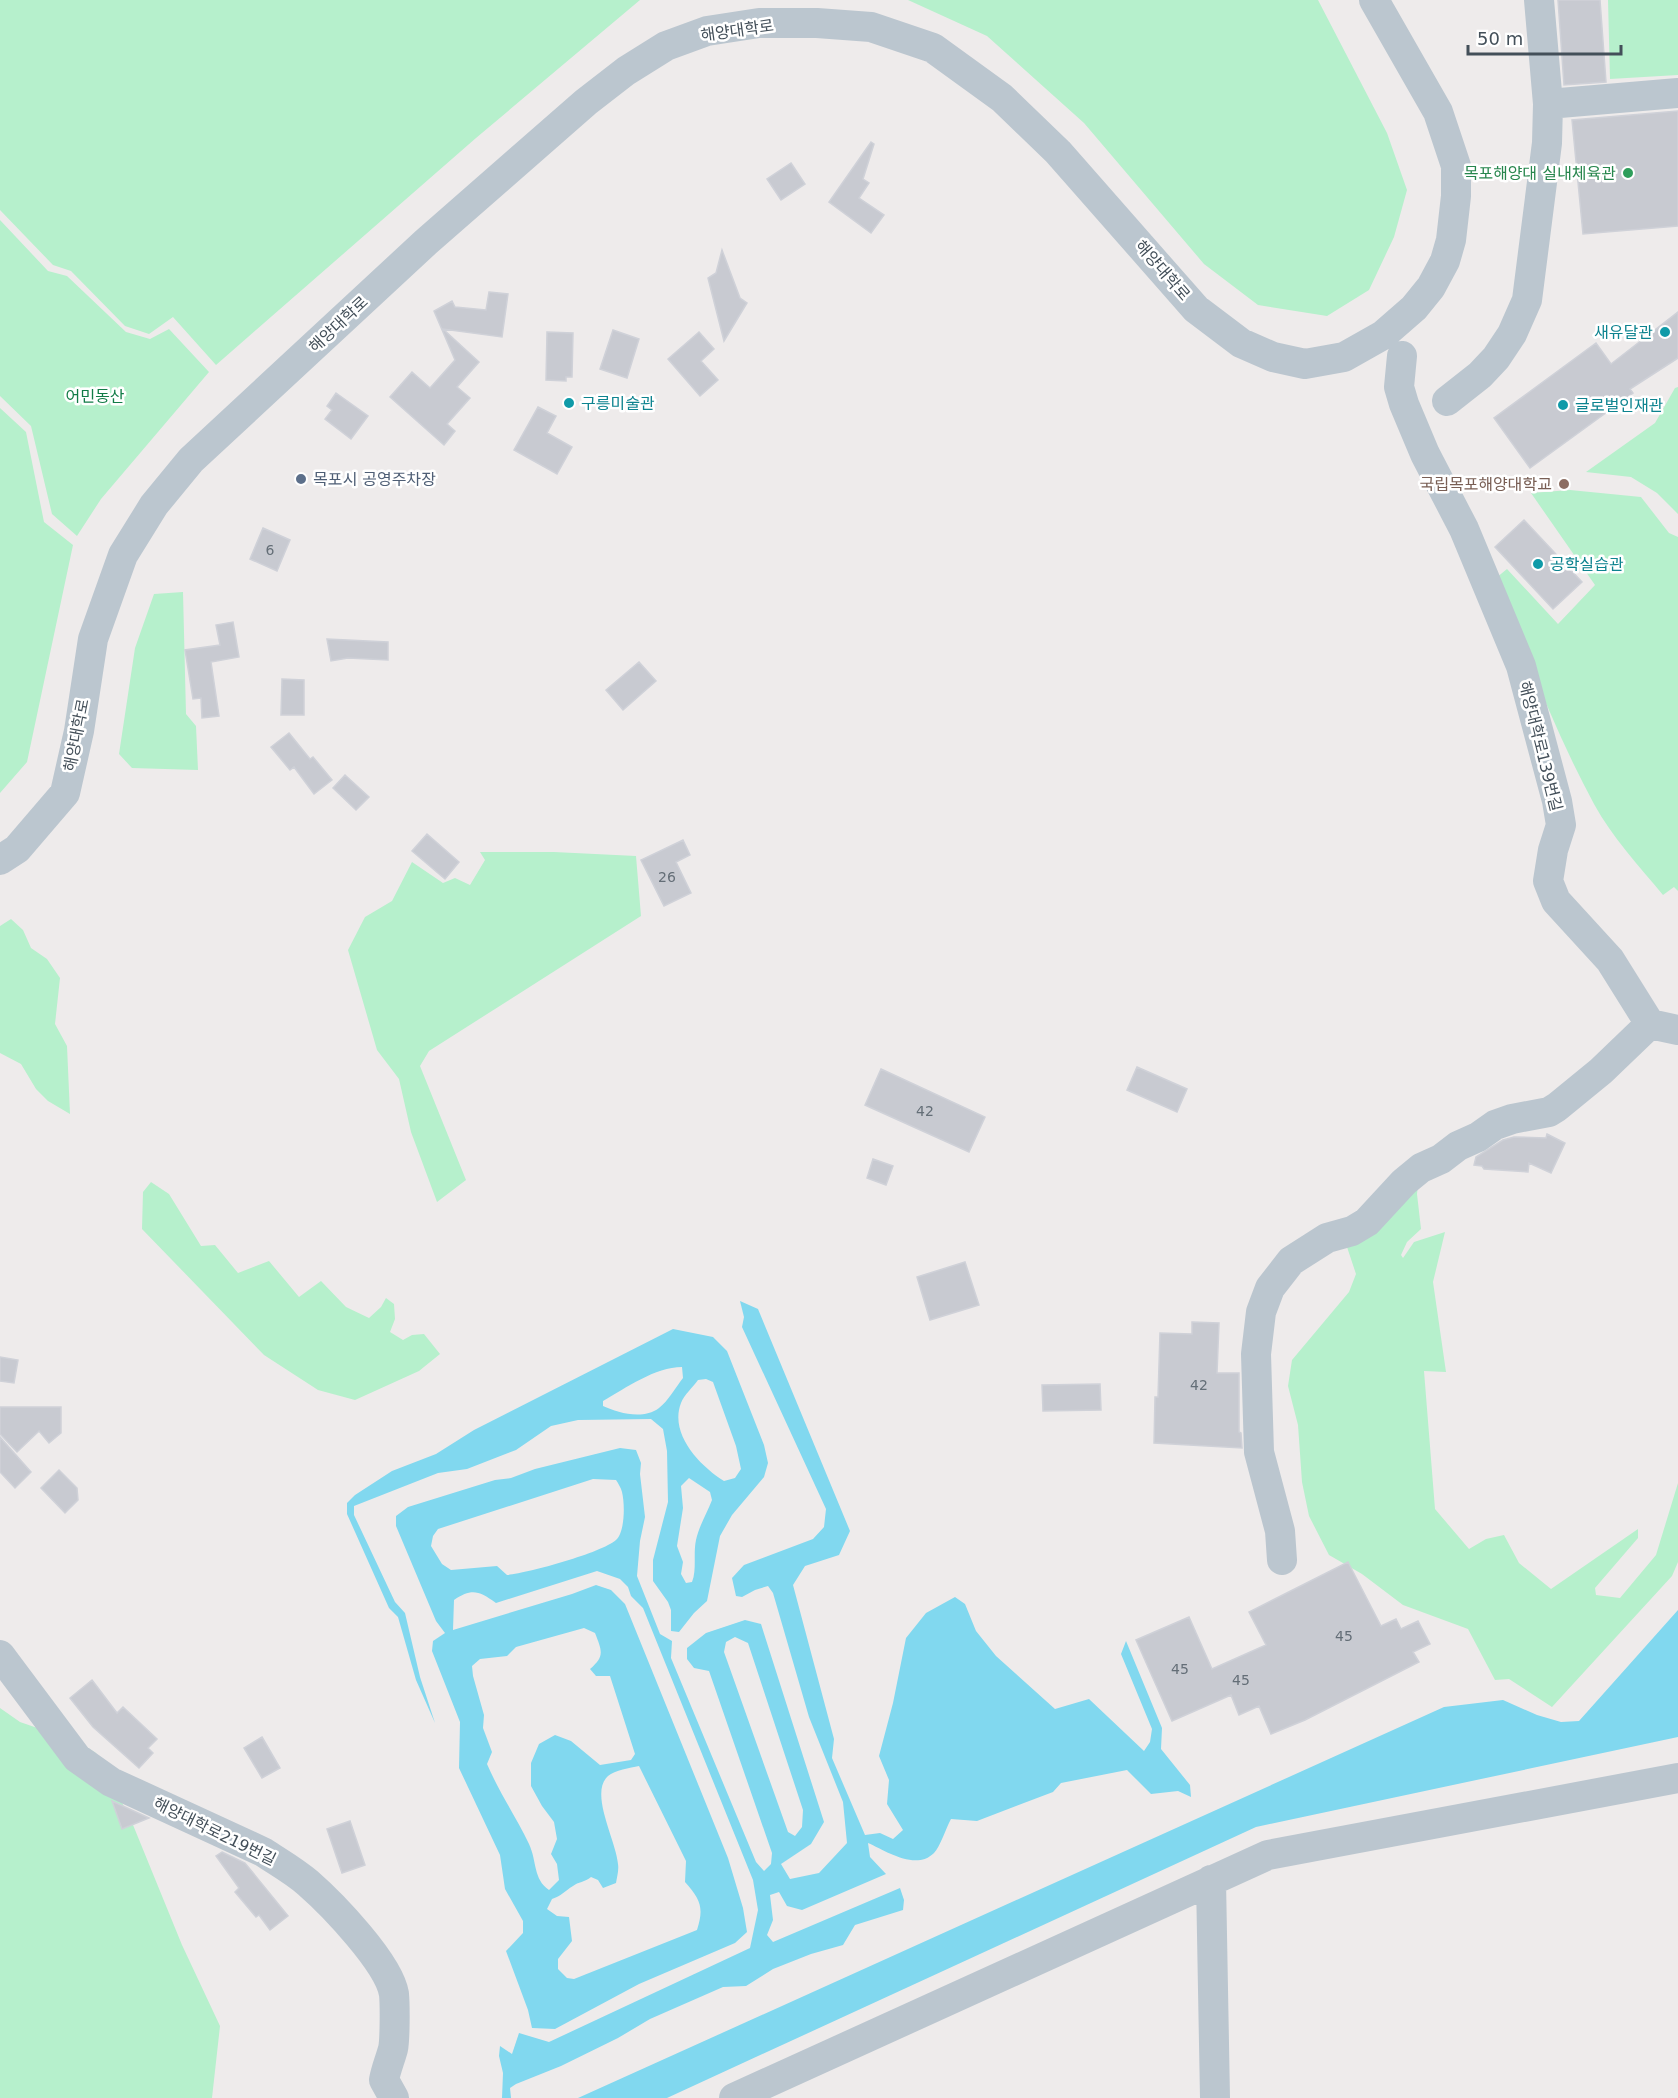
<svg xmlns="http://www.w3.org/2000/svg" width="1678" height="2098" viewBox="0 0 1678 2098" font-family="'DejaVu Sans','Noto Sans KR',sans-serif">
<style>
.green{fill:#b6f0cc}
.water{fill:#81d8ef;fill-rule:evenodd}
.building{fill:#c8cad1;stroke:#cfd1d8;stroke-width:1.5}
.lines{fill:none;stroke-linecap:round;stroke-linejoin:round}
.minor{stroke:#bbc6cf;stroke-width:30}
.leisure-dot{fill:#2e9e5b;stroke:#fff;stroke-width:2}
.culture-dot{fill:#0f9aa8;stroke:#fff;stroke-width:2}
.service-dot{fill:#5c6f8a;stroke:#fff;stroke-width:2}
.education-dot{fill:#8d6e63;stroke:#fff;stroke-width:2}
.labels{text-anchor:middle;stroke-width:5;stroke-linejoin:round;paint-order:stroke}
.number-label{font-size:14px;fill:#646e77}
.street-label{font-size:16px;fill:#434f59;stroke:#fff}
.leisure-label{font-size:16px;fill:#27864d;stroke:#fff;text-anchor:end}
.culture-label{font-size:16px;fill:#0d838f;stroke:#fff;text-anchor:start}
.park-label{font-size:16px;fill:#127c47;stroke:#fff}
.service-label{font-size:16px;fill:#4e5e75;stroke:#fff;text-anchor:start}
.education-label{font-size:16px;fill:#785e54;stroke:#fff;text-anchor:end}
</style>
<rect width="100%" height="100%" fill="#eeebeb"/>
<path class="green" d="M0 0H640L476 138 216 365 173 317 149 334 125 326 71 271 53 265 0 210Z
M908 0H1318L1387 133 1407 190 1394 237 1369 290 1327 316 1258 305 1204 264 1084 123 987 36Z
M1608 0H1678V75L1610 79Z
M0 220 48 271 67 276 126 332 150 339 169 329 209 372 101 499 77 536 52 514 31 426 0 396Z
M1678 387V514L1657 493 1631 477 1586 472 1655 423 1675 388Z
M0 408 26 432 44 522 73 545 27 762 0 793Z
M1570 490 1641 497 1669 533 1678 537V891L1674 887 1663 895C1639 866 1612 837 1594 804 1555 732 1526 655 1496 578L1507 569 1558 624 1595 585 1531 493Z
M183 592 186 714 196 726 198 770 132 768 119 754 135 648 154 594Z
M480 852H554L636 856 641 916 429 1051 420 1066 466 1180 437 1202 411 1132 399 1079 377 1050 348 950 365 917 392 901 412 862 443 883 455 878 470 885 485 860Z
M11 919 23 930 31 948 47 959 60 978 55 1024 67 1046 70 1114 48 1101 36 1089 21 1064 0 1053V926Z
M1419 1175 1417 1194 1421 1229 1407 1242 1401 1255 1403 1258 1414 1242 1445 1232 1433 1282 1446 1372 1424 1371 1435 1509 1469 1549 1486 1539 1504 1535 1519 1563 1551 1589 1638 1529V1538L1595 1588 1596 1595 1620 1598 1656 1555 1678 1483V1562L1672 1576 1552 1707 1509 1679 1495 1680 1468 1629 1403 1605 1362 1574 1329 1555 1309 1516 1302 1482 1298 1425 1288 1386 1292 1360 1349 1292 1356 1274 1347 1247Z
M151 1182 169 1194 201 1246 215 1245 238 1273 269 1261 299 1297 321 1281 346 1307 369 1318 381 1307 386 1298 394 1304 395 1319 390 1332 403 1340 412 1335 424 1334 440 1354 419 1371 355 1400 318 1390 264 1355 142 1229 143 1192Z
M0 1708 20 1722 78 1742 96 1753 131 1820 182 1945 220 2026 212 2098H0Z"/>
<path class="water" d="M740 1301 758 1309 850 1531 839 1555 805 1566 793 1585 834 1739 832 1758 865 1835 880 1833 893 1839 903 1830 887 1804 889 1780 879 1756 893 1703 906 1638 926 1613 955 1597 965 1604 976 1631 996 1656 1055 1709 1089 1699 1144 1751 1150 1742 1152 1729 1121 1654 1126 1641 1162 1728 1161 1749 1190 1785 1191 1797 1178 1791 1151 1794 1127 1770 1061 1783 1053 1792 977 1821 951 1819C946 1828 940 1847 934 1853 916 1871 886 1851 868 1843L870 1857 886 1874 802 1910 787 1906 779 1892 770 1895 773 1920 767 1935 773 1942 900 1888 904 1900 903 1910 855 1925 843 1945 811 1954 773 1969 746 1986 723 1987 650 2019 618 2038 561 2066 516 2084 510 2088 511 2098H502L503 2073 499 2056 500 2046 512 2054 519 2033 549 2042 750 1948 758 1910 753 1880 643 1608 631 1596 628 1587 620 1579 597 1571 496 1603C479 1591 472 1588 454 1600L453 1630 572 1594 596 1585 611 1590 625 1604 728 1858 743 1908 747 1932 735 1943 639 1984 555 2029 532 2028 528 2010 506 1951 523 1933V1921L505 1889 500 1855 459 1768 460 1722 432 1651 433 1641 445 1633 436 1621 396 1526V1516L408 1507 495 1480 511 1478 535 1469 620 1448 636 1450 641 1463 640 1474 645 1517 640 1541 637 1576 660 1634 672 1641 671 1658 756 1862 764 1871 771 1864 772 1853 709 1671 694 1668 687 1659V1648L706 1633 745 1620 761 1624 824 1822 811 1844 781 1864 790 1879 819 1873 847 1843 843 1802 809 1717 773 1593 768 1586 755 1590 742 1597 736 1596 732 1578 744 1565 813 1539 824 1527 826 1509 742 1327 744 1317ZM593 1479 616 1480C618 1483 621 1488 622 1492 625 1504 625 1532 616 1540 601 1553 528 1573 507 1575L497 1566 451 1570 442 1564 431 1546 433 1536 438 1529ZM584 1628 595 1633C602 1651 605 1656 590 1669L596 1676H610L635 1754 631 1760 600 1765 571 1741 555 1735 539 1744 531 1763V1786L542 1806 554 1822 557 1839 551 1854 557 1864 559 1880 549 1890C533 1879 537 1861 529 1844 516 1817 499 1792 487 1764L492 1752 483 1728 484 1715 473 1676 472 1666 480 1659 507 1656 516 1647ZM735 1637 748 1643 803 1810 802 1827 795 1836 788 1832 724 1652 726 1642ZM639 1766 686 1861 685 1882C701 1900 704 1908 697 1930L574 1979 567 1978 558 1969V1959L572 1941 569 1917 557 1916 547 1909 552 1899C561 1896 565 1891 573 1886 578 1882 585 1882 591 1877L598 1880 603 1888 616 1883C617 1877 619 1870 618 1864 616 1840 589 1793 608 1776 615 1770 630 1768 639 1766Z
M673 1329 713 1337 727 1351 764 1445 768 1463 764 1477 732 1515 720 1536 707 1601 694 1613 679 1632 671 1631V1610L668 1602 653 1581V1560L668 1502 667 1451 663 1429 651 1419 578 1420 551 1426 516 1450 467 1469 438 1473 354 1506V1515L395 1602 405 1613 420 1677 435 1723 416 1680 398 1617 389 1608 347 1514V1503L355 1495 392 1471 436 1454 474 1430ZM682 1367 683 1378C676 1387 668 1401 659 1408 643 1420 618 1413 603 1406V1401C626 1388 655 1367 682 1367ZM706 1379 713 1382 736 1446 741 1469 735 1478 724 1481C700 1466 669 1434 681 1403 684 1395 693 1387 698 1380ZM689 1478 710 1492 712 1500C707 1513 699 1526 696 1540 693 1554 697 1569 692 1582L686 1583 681 1574 683 1562 677 1546 683 1508 681 1486Z
M1678 1610V1737L1256 1827 667 2098H578L1444 1707 1503 1700 1537 1715 1561 1722 1579 1721Z"/>
<path class="building" d="M1558 0H1600L1606 82 1564 85Z
M1678 111V226L1583 234 1572 120Z
M871 142 874 144 863 179 869 183 859 198 884 215 871 233 829 202Z
M791 163 805 184 781 200 767 179Z
M722 250 740 298 747 303 724 341 708 278 716 273Z
M489 292 508 294 502 337 443 329 479 362 457 387 470 398 447 424 455 431 444 445 390 397 412 372 430 388 455 360 434 311 452 301 455 307 486 310Z
M1678 312V358L1630 389 1633 393 1530 468 1494 418 1596 343 1611 364Z
M613 330 639 339 627 378 600 369Z
M547 332 573 333 572 377H566V381L546 380Z
M699 332 714 349 701 361 718 380 700 396 668 359Z
M336 393 368 416 351 439 325 419 332 410 327 406Z
M538 407 556 416 547 433 572 447 557 474 514 450Z
M1524 520 1582 582 1553 609 1495 547Z
M263 528 290 540 277 571 250 559Z
M233 622 239 657 211 662 219 716 202 718 201 698 193 699 185 650 220 645 216 625Z
M327 639 388 642V660L348 658 331 661Z
M639 662 656 681 623 710 606 690Z
M282 679 304 680V715H281Z
M289 733 310 759 313 757 332 780 314 794 294 767 290 770 271 747Z
M345 775 369 797 356 810 333 788Z
M427 834 459 862 445 879 412 851Z
M683 840 690 855 676 862 691 893 664 906 641 860Z
M1137 1067 1187 1089 1177 1112 1127 1090Z
M881 1069 985 1117 969 1152 865 1105Z
M1547 1134 1565 1143 1551 1173 1529 1163 1528 1172 1484 1169 1482 1166 1474 1165 1476 1157 1503 1140 1514 1137 1546 1138Z
M873 1159 893 1166 886 1185 867 1178Z
M965 1262 979 1305 930 1320 917 1277Z
M1192 1322 1219 1323 1217 1373H1239V1432L1241 1433 1242 1448 1154 1443 1155 1397H1158L1160 1333 1192 1334Z
M0 1357 18 1360 14 1383 0 1381Z
M1100 1384 1101 1410 1043 1411 1042 1385Z
M0 1407H61V1433L49 1443 39 1431 17 1452 0 1434Z
M0 1437 31 1472 15 1488 0 1472Z
M59 1470 77 1488 78 1500 65 1513 41 1488Z
M1348 1562 1381 1626 1396 1619 1401 1629 1418 1621 1430 1644 1413 1652 1419 1662 1305 1720 1271 1734 1259 1706 1239 1715 1231 1695 1172 1721 1136 1640 1189 1617 1212 1669 1266 1645 1249 1612Z
M92 1680 117 1713 123 1707 157 1739 148 1748 153 1753 139 1768 93 1727 70 1698Z
M262 1737 280 1768 262 1778 244 1748Z
M112 1801 149 1818 122 1829Z
M350 1821 365 1865 342 1873 327 1829Z
M222 1852 245 1863 288 1916 270 1930 259 1915 256 1917 235 1892 239 1888 216 1856Z"/>
<g class="lines">
<path class="minor" d="M1548 104 1678 93
M1402 356 1399 387 1404 404 1425 454 1464 529 1521 666 1557 801 1561 825 1553 850 1548 881 1556 901 1610 960 1650 1024
M1447 401 1480 375 1496 358 1512 334 1527 300 1547 143 1548 104 1539 0
M0 860 17 849 65 793 79 731 93 639 123 555 154 505 191 460 426 242 586 102 626 71 666 46 707 31 759 23H817L871 27 933 48 1002 98 1058 152 1196 309 1241 343 1273 357 1305 364 1344 357 1383 335 1414 308 1431 287 1445 261 1451 240 1456 196V166L1438 112 1374 0
M1650 1024 1678 1030
M1282 1560 1280 1531 1259 1452 1256 1354 1261 1312 1270 1288 1291 1261 1327 1238 1352 1231 1367 1222 1404 1182 1421 1168 1441 1159 1458 1146 1478 1137 1495 1125 1512 1119 1549 1112 1557 1107 1601 1071 1650 1024
M0 1655 77 1758 111 1782 263 1852C278 1862 294 1871 308 1883 332 1904 389 1963 394 1994 395 2005 395 2040 393 2049 390 2060 386 2069 384 2080L394 2098
M1211 1880 1215 2098
M734 2098 1268 1855 1678 1778"/>
</g>
<circle class="leisure-dot" cx="1628" cy="173" r="6"/>
<g class="culture-dot">
<circle cx="1665" cy="332" r="6"/>
<circle cx="569" cy="403" r="6"/>
<circle cx="1563" cy="405" r="6"/>
<circle cx="1538" cy="564" r="6"/>
</g>
<circle class="service-dot" cx="301" cy="479" r="6"/>
<circle class="education-dot" cx="1564" cy="484" r="6"/>
<g class="labels">
<g class="number-label">
<text x="270" y="555">6</text>
<text x="667" y="882">26</text>
<text x="925" y="1116">42</text>
<text x="1199" y="1390">42</text>
<text x="1344" y="1641">45</text>
<text x="1180" y="1674">45</text>
<text x="1241" y="1685">45</text>
</g>
<g class="street-label">
<text transform="translate(737 30) rotate(-8)" y="6">해양대학로</text>
<text transform="translate(1163 270) rotate(49)" y="6">해양대학로</text>
<text transform="translate(338 324) rotate(-43)" y="6">해양대학로</text>
<text transform="translate(76 735) rotate(-79)" y="6">해양대학로</text>
<text transform="translate(1541 746) rotate(76)" y="6">해양대학로139번길</text>
<text transform="translate(215 1831) rotate(26)" y="6">해양대학로219번길</text>
</g>
<g class="leisure-label">
<text x="1616" y="179">목포해양대 실내체육관</text>
</g>
<g class="culture-label">
<text x="1653" y="338" text-anchor="end">새유달관</text>
<text x="581" y="409">구릉미술관</text>
<text x="1575" y="411">글로벌인재관</text>
<text x="1550" y="570">공학실습관</text>
</g>
<g class="park-label">
<text x="95" y="402">어민동산</text>
</g>
<g class="service-label">
<text x="313" y="485">목포시 공영주차장</text>
</g>
<g class="education-label">
<text x="1552" y="490">국립목포해양대학교</text>
</g>
</g>
<path d="M1468 45v9h153v-9" fill="none" stroke="#434f59" stroke-width="3"/>
<text x="1477" y="45" font-size="18" fill="#434f59" stroke="#ffffff" stroke-width="4.5" paint-order="stroke">50 m</text>
</svg>
